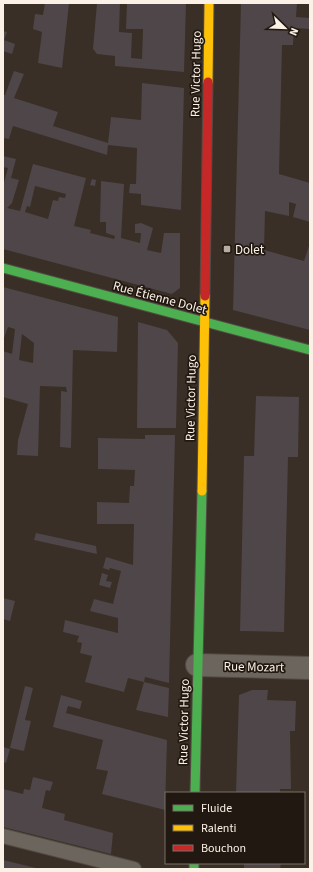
<svg xmlns="http://www.w3.org/2000/svg" width="313" height="872" viewBox="0 0 313 872" font-family="'Source Sans 3',sans-serif">
<style>
.building{fill:#4e4648;fill-rule:evenodd}
.lines{fill:none;stroke-linecap:round;stroke-linejoin:round}
.lane-casing{stroke:#534b43;stroke-width:16}
.street-casing{stroke:#534b43;stroke-width:24}
.fast-casing{stroke:#534b43;stroke-width:11}
.slow-casing{stroke:#534b43;stroke-width:11}
.jam-casing{stroke:#534b43;stroke-width:11}
.lane{stroke:#6c655d;stroke-width:14}
.street{stroke:#6c655d;stroke-width:22}
.fast{stroke:#4caf50;stroke-width:9}
.slow{stroke:#ffc107;stroke-width:9}
.jam{stroke:#c62828;stroke-width:9}
.poi-dot{fill:#b8ada3;stroke:#211911;stroke-width:1.5}
.labels{text-anchor:middle;stroke-width:3.5;stroke-linejoin:round;paint-order:stroke}
.street-label{font-size:13px;fill:#fcf1e6;stroke:#211911}
.poi-label{font-size:13px;fill:#fcf1e6;stroke:#211911;text-anchor:start}
</style>
<rect width="100%" height="100%" fill="#392f26"/>
<path class="building" d="M45 3 69 4 62 68 38 63 42 32 33 29 35 14 43 15Z
M97 3H120L119 32 132 33 131 58 142 59 143 29H126L127 3H186L184 72 115 66V56L97 54 93 49Z
M241 3H297L296 17 310 18V29L294 28 293 45H282L279 174 310 183V222L293 217 296 204 289 202V216L265 211 264 250 304 261 310 243V330L233 310Z
M3 31 7 32 4 40 15 44 12 54 3 51Z
M14 71 24 74 14 98 58 112 53 126 108 143 111 117 141 120 142 83 184 88 181 210 141 205V194L129 193 130 184H136L137 148 108 145 107 155 13 126 9 139 3 138V95H5Z
M3 156 16 159 11 178 19 180 12 203 7 208 20 211 33 164 86 178 74 226 91 230 90 233 114 239 115 236 106 233V222H100L101 181 124 184 121 238 140 243 141 233H135V224L141 223 153 228 147 250 161 253 164 233H180V288L172 294 3 249V186L8 168 3 167ZM35 186 66 194 65 198 59 197 58 201 53 200 48 219 25 212 27 206 30 207Z
M92 179 96 180 95 186 90 185Z
M3 287 118 317 117 352 73 350 71 448 60 447 61 391 67 392 66 387 40 386 38 456 17 455 18 440 28 404 3 397V351L12 354 15 329 8 327 3 341ZM22 334 34 343 33 363 19 360Z
M138 322 167 330 178 343 176 428H137Z
M256 396 299 397 298 457H288L284 632 240 631 244 456H254Z
M145 435H175L169 683 145 677 144 682 128 678 124 692 85 682 92 656 80 653 82 643 77 642 79 636 63 632 65 620 118 633V618L90 611 94 599 113 604 121 571 110 568 109 570 103 568 106 557 133 565 134 524H97V502L129 503 130 486H134L135 470 98 469V438L145 439Z
M36 533 96 546 97 554 34 540Z
M102 573 108 575 106 581 112 582 110 588 99 585Z
M3 598 15 601 10 621 3 619Z
M144 682 169 688 168 717 136 710Z
M25 686 33 688 25 720 31 721 24 751 10 748Z
M252 690H268L267 700 296 701 295 731H290L291 789H280V793H236L239 695Z
M61 695 82 701 80 709 68 706 66 713 167 740 165 810 102 794 108 771 96 769 103 740 53 727Z
M3 747 10 749 6 763 3 762Z
M33 777 53 782 50 791 46 790 42 808 65 814 64 820 113 833 111 854 3 827V789L23 794 24 789 30 790Z
M3 860 36 868V869H3Z
M244 863H281L280 869H244Z"/>
<g class="lines">
<g class="lane-casing">
<path id="lane" d="M3 836 134 869"/>
</g>
<g class="street-casing">
<path id="street" d="M197 665 310 668"/>
</g>
<g class="fast-casing">
<path id="fast" d="M3 268 310 350
M195 793 202 491
M194 863V869"/>
</g>
<g class="slow-casing">
<path id="slow" d="M208 82 209 3
M202 491 205 296"/>
</g>
<g class="jam-casing">
<path id="jam" d="M205 296 208 82"/>
</g>
<use href="#lane" class="lane"/>
<use href="#street" class="street"/>
<use href="#fast" class="fast"/>
<use href="#slow" class="slow"/>
<use href="#jam" class="jam"/>
</g>
<rect class="poi-dot" x="223" y="245" width="8" height="8" rx="2"/>
<g class="labels">
<g class="street-label">
<text transform="translate(195 74) rotate(-89)" y="5">Rue Victor Hugo</text>
<text transform="translate(160 297) rotate(15)" y="5">Rue Étienne Dolet</text>
<text transform="translate(190 398) rotate(-89)" y="5">Rue Victor Hugo</text>
<text transform="translate(254 666) rotate(1)" y="5">Rue Mozart</text>
<text transform="translate(183 722) rotate(-89)" y="5">Rue Victor Hugo</text>
</g>
<g class="poi-label">
<text x="235" y="254">Dolet</text>
</g>
</g>
<rect width="313" height="872" fill="none" stroke="#fcf1e6" stroke-width="8"/>
<rect x="165" y="792" width="140" height="72" fill="#211911" stroke="#796f66"/>
<rect x="173" y="805" width="20" height="6" fill="#4caf50" stroke="#796f66"/>
<text x="201" y="812" font-size="12" fill="#fcf1e6">Fluide</text>
<rect x="173" y="825" width="20" height="6" fill="#ffc107" stroke="#796f66"/>
<text x="201" y="832" font-size="12" fill="#fcf1e6">Ralenti</text>
<rect x="173" y="845" width="20" height="6" fill="#c62828" stroke="#796f66"/>
<text x="201" y="852" font-size="12" fill="#fcf1e6">Bouchon</text>
<g transform="translate(285 28) rotate(113)" stroke="#211911" stroke-width="3" paint-order="stroke">
<path d="M0-3L7 15L0 10L-7 15Z" fill="#fcf1e6"/>
<text y="-6" font-size="11" font-weight="bold" text-anchor="middle" fill="#fcf1e6">N</text>
</g>
</svg>
